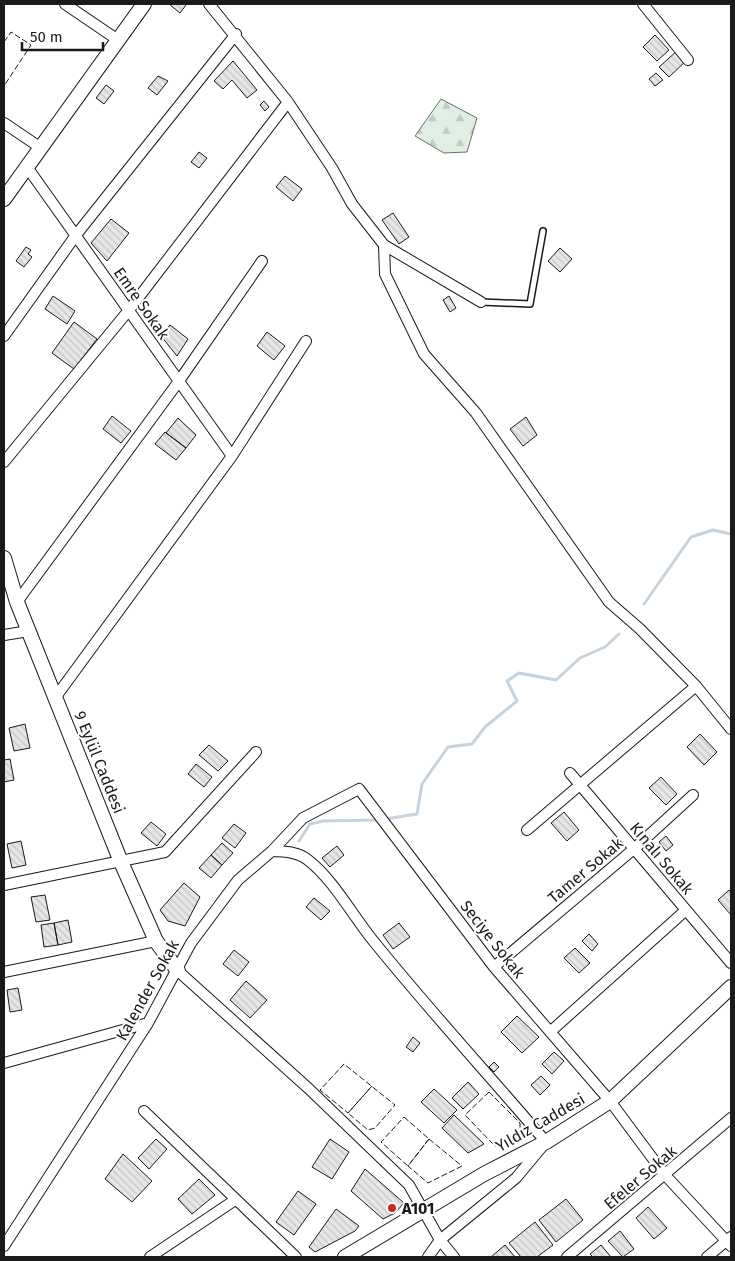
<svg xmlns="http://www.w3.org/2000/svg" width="735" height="1261" viewBox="0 0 735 1261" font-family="'Fira Sans',sans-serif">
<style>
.forest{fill:url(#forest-firs);stroke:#6a6a6a}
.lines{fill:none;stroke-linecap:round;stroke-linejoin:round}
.stream{stroke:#c6d2dc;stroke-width:3}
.building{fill:url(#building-back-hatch);stroke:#1a1a1a}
.lane-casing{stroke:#1a1a1a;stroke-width:8}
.street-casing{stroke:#1a1a1a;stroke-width:12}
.secondary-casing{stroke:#1a1a1a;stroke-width:16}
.lane{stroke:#fff;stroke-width:5}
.street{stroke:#fff;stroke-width:10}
.secondary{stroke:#fff;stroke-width:14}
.fence{stroke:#1a1a1a;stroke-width:1;stroke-dasharray:6 2.5;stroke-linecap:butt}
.poi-dot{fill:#c62828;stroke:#fff;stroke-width:2}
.labels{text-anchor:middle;stroke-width:4;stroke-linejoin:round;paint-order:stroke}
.street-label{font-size:16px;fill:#1a1a1a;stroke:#fff}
.poi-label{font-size:16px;font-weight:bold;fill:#1a1a1a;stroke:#fff;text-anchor:start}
</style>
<defs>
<pattern id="forest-firs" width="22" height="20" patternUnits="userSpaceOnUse" patternTransform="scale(1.25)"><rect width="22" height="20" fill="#e0efe3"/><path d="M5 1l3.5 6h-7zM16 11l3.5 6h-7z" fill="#c0ccc2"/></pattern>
<pattern id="building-back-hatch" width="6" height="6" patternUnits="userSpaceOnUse" patternTransform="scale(1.25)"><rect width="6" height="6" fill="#e6e6e6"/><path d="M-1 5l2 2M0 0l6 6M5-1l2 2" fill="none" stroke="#c5c5c5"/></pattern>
</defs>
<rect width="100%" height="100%" fill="#fff"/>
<path class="forest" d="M441 99 477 118 467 152 444 153 415 136Z"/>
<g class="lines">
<path class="stream" d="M644 604 691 537 713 530 731 534
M385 819 417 814 422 784 448 747 472 744 485 727 517 701 507 681 519 673 556 680 580 658 605 647 619 634
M299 841 310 824 323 821 378 820"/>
</g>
<path class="building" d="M169 4H185L186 5 180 13Z
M655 35 669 50 657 61 643 47Z
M678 50 687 60 669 77 659 67Z
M233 61 257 90 247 98 232 80 223 89 214 81Z
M656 73 663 80 655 86 649 79Z
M158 76 168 81 157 95 148 88Z
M106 85 114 91 104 104 96 98Z
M264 101 269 107 265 111 260 105Z
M199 152 207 158 199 168 191 162Z
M285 176 302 189 293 201 276 187Z
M393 213 409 237 399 244 382 220Z
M111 219 129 233 107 261 91 243Z
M26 247 31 250 28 254 32 257 24 267 16 261Z
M560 248 572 259 560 272 548 261Z
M53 296 75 311 67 324 45 309Z
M449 296 456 308 450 312 443 300Z
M74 322 97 339 74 369 52 353Z
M170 325 188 339 177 356 161 336Z
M267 332 285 346 274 360 257 346Z
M112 416 131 431 121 443 103 429Z
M526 417 537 435 523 446 510 429Z
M178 418 196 435 186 448 166 433Z
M165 432 186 448 176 460 155 444Z
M25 724 30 748 14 751 9 728Z
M700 734 717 752 704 765 687 747Z
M209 745 228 761 218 771 199 755Z
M10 759 14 780 4 782V760Z
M196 764 212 777 204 787 188 774Z
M661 777 677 794 666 805 649 788Z
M564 812 579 830 567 841 551 823Z
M151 822 166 834 157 846 141 833Z
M234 824 246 833 235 848 222 838Z
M666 836 673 845 666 851 659 842Z
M21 841 26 865 12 868 7 844Z
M222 843 233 853 222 865 211 855Z
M337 846 344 855 330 867 322 858Z
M211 855 222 865 211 878 199 868Z
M184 883 200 897 185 926 168 921 160 910Z
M729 890 731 893V915L718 900Z
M45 895 50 920 36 922 31 897Z
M314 898 330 911 321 920 306 907Z
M68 920 72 942 58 945 54 923Z
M54 923 58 945 44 947 41 925Z
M399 923 410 937 393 949 383 935Z
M589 934 598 944 592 951 582 941Z
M575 948 590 963 579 973 564 958Z
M234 950 249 962 238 976 223 964Z
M246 981 267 1000 250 1018 230 1000Z
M18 988 22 1010 10 1012 7 990Z
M517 1016 539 1037 522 1053 501 1032Z
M413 1037 420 1043 413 1052 406 1047Z
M554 1052 564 1061 552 1074 542 1064Z
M494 1062 499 1067 494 1072 489 1067Z
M541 1076 550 1085 540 1095 531 1085Z
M468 1082 479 1094 463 1109 452 1098Z
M434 1089 457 1110 444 1123 421 1102Z
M454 1115 484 1144 468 1153 442 1128Z
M156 1139 167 1149 149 1169 138 1158Z
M330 1139 349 1152 332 1179 312 1167Z
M123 1154 152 1181 132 1202 105 1179Z
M365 1169 404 1203 395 1213 383 1219 351 1191Z
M199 1179 215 1195 192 1214 178 1199Z
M298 1191 316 1204 294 1235 276 1222Z
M566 1199 583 1220 556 1242 539 1220Z
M648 1207 667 1228 654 1239 636 1218Z
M336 1209 359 1226 355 1231 315 1252 309 1247Z
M535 1222 553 1245 537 1257H521L509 1243Z
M620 1231 634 1249 623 1257 608 1241Z
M505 1245 515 1257H491Z
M601 1245 611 1257H593L590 1254Z"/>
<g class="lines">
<g class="lane-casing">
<path id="lane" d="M481 302 530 304 543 231"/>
</g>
<g class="street-casing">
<path id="street" d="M65 4 118 40
M209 4 288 102 332 168 352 204 384 245 481 302
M643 4 688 60
M4 123 41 148
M27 167 232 456
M384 245 385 274 424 354 476 413 609 602 640 629 696 686 731 729
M4 336 76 235 236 34
M4 462 129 310 288 102
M17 602 179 381 262 261
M4 635 29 631
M55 698 232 456 306 341
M570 773 731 963
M527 830 696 686
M272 851C285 851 298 852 308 860 334 880 354 918 375 943 430 1011 489 1075 546 1142L516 1178 440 1240 428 1257
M4 885 165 852 256 752
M494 967 635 848 693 795
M178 971 308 1088 409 1185 440 1240 454 1257
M4 972 156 941
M550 1032 686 910
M4 1063 148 1023
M144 1111 296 1257
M4 1246 148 1023 191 943 238 880 272 851 303 818 359 789 494 967 610 1101 665 1175 731 1246
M150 1257 235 1200
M567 1257 731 1118
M707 1257 731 1237"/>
</g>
<g class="secondary-casing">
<path id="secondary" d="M4 199 144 4
M4 558 17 602 121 862 156 941 178 971
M345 1257 484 1174 546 1142 610 1101 731 987"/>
</g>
<use href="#lane" class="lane"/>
<use href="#street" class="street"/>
<use href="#secondary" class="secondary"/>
<path class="fence" d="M4 42 11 32 31 45 4 86
M372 1086 348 1113 320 1090 344 1064 395 1105 375 1128 368 1130 348 1113 372 1086
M489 1092 520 1123V1134L495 1146 465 1115Z
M404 1117 429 1139 408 1166 381 1142Z
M429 1139 462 1166 428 1183 408 1166Z"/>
</g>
<circle class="poi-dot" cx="392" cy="1208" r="5"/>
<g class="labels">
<g class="street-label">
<text transform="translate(142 303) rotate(55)" y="6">Emre Sokak</text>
<text transform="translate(100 762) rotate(68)" y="6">9 Eylül Caddesi</text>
<text transform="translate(662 858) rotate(50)" y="6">Kınalı Sokak</text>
<text transform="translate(585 870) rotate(-40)" y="6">Tamer Sokak</text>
<text transform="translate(493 939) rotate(52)" y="6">Seciye Sokak</text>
<text transform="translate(147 990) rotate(-61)" y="6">Kalender Sokak</text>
<text transform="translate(540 1122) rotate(-30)" y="6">Yıldız Caddesi</text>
<text transform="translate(640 1177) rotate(-40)" y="6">Efeler Sokak</text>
</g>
<g class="poi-label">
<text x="402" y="1214">A101</text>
</g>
</g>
<rect width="735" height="1261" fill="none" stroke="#1a1a1a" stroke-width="10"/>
<path d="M22 42v8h81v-8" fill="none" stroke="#1a1a1a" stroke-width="2.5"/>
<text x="30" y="42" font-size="15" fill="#1a1a1a" stroke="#ffffff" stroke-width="4" paint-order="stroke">50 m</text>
</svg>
